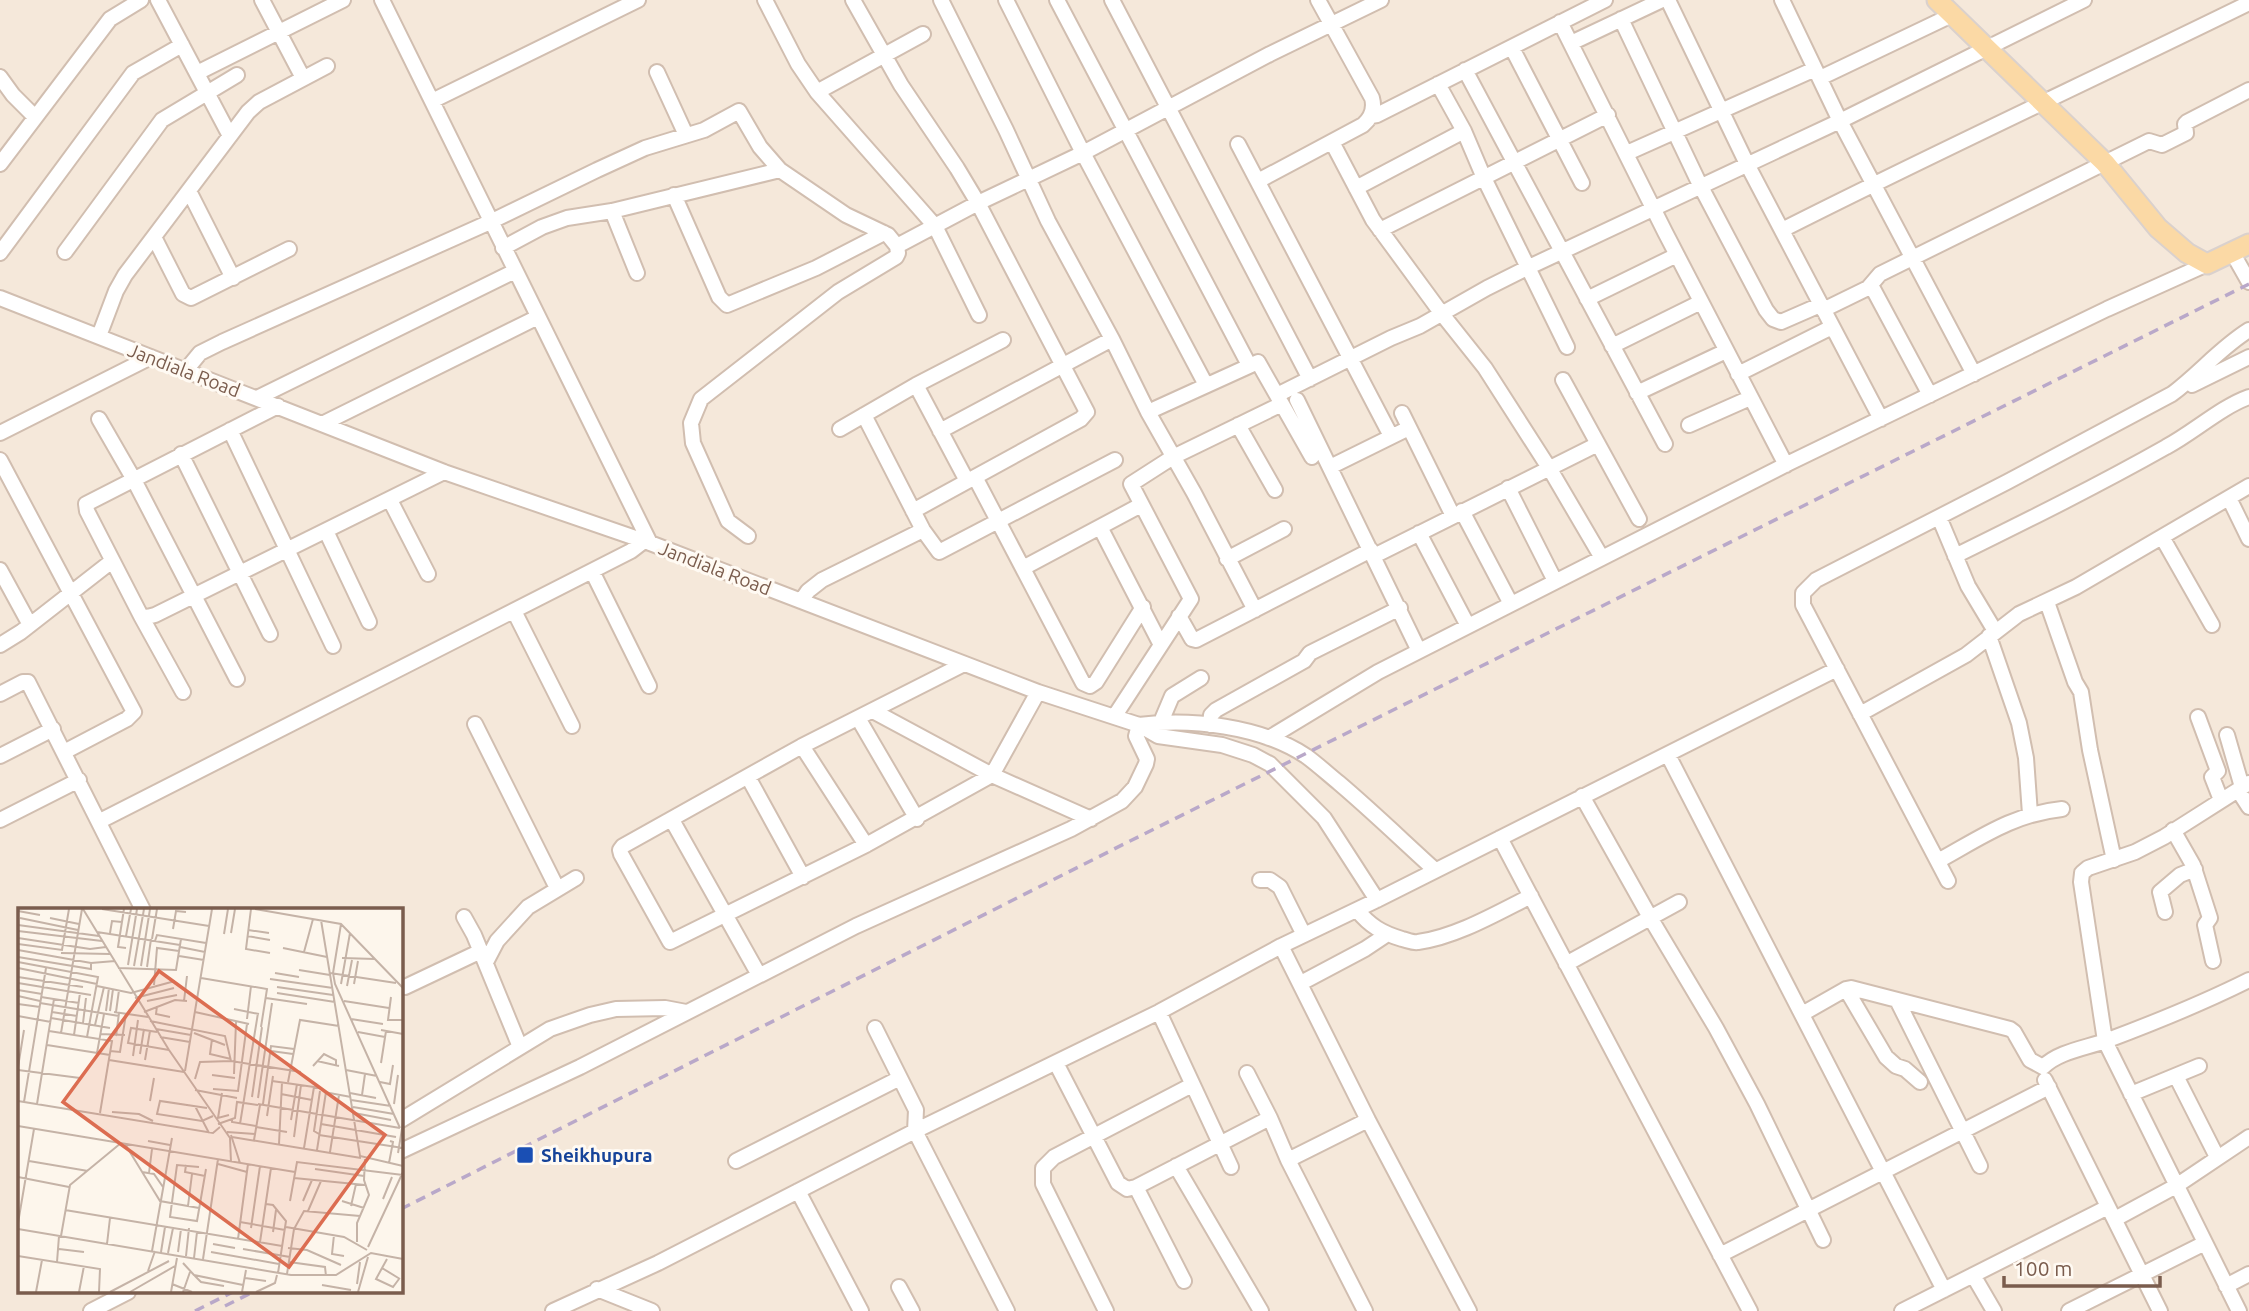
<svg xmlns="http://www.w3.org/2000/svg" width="2249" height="1311" viewBox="0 0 2249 1311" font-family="Ubuntu,sans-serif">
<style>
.residential{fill:#f5e8da;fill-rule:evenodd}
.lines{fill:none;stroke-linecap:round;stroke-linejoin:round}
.minor-casing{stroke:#d1beb0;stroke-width:18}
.major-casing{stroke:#dad1cd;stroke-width:23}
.minor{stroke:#fff;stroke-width:14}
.major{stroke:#fbd9a5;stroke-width:19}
.rail{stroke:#b9a8c9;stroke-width:3.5;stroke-dasharray:10 7;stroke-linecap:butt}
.transit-dot{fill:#1a4fb4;stroke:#fffaf3;stroke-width:2.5}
.labels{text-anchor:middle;stroke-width:6;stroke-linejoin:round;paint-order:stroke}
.street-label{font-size:19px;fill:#7a5c4d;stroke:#fffaf3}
.transit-label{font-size:19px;font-weight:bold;fill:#164399;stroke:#fffaf3;text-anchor:start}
.inset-road{fill:none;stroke:#c5b3a7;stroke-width:2}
.view{fill:#dc6d51;fill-opacity:0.15;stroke:#dc6d51;stroke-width:3.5}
.inset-edge{fill:none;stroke:#7a5c4d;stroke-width:3.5}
</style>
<rect width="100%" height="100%" fill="#fdf6ec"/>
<path class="residential" d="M0 0H2249V1311H0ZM19 910H401V1292H19Z"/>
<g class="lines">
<g class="minor-casing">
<path id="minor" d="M158 0 230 136
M262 0 303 78
M382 0 650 543
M765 0 798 64 817 92 935 226 979 315
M853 0 901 85 957 168 978 203 1087 412 1081 419 913 511
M941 0 1006 130 1048 221 1112 339 1148 412 1194 493 1255 610
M1006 0 1083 153 1206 385
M1057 0 1249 365
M1112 0 1310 379
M1668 0 1747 164 1881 419
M1782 0 1840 121 1974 374
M1621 19 1700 185 1766 310 1773 319 1781 322 1820 305
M1560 22 1665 232 1786 465
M1571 43 1662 0
M1512 48 1582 183
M1465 70 1665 444
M657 72 686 135
M197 73 343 0
M0 77 13 95 35 117
M1820 78 1952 15
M1438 84 1464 131 1484 178 1567 347
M817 92 923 34
M432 101 638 0
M1371 116 1377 115 1605 0
M1332 142 1373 220 1442 314 1485 368 1551 471 1602 558
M1238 144 1391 436
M1627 153 1815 69
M0 164 110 19 141 0
M1258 181 1363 125C1371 118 1375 109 1372 98L1318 0
M1356 188 1464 131
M189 191 233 278
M674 195 719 297 727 305 816 268 884 233
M612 211 637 273
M1380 230 1608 115
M1782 230C1936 152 2094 79 2249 3
M154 237 183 294 191 298 289 249
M897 246 978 203 1083 153 1270 54 1381 0
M503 248 542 227 567 218 612 211 780 170
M65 252 162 120 237 75
M2232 252 2249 282
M0 253 133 73 182 45
M1871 285 1930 395
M0 298 444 472 650 543 1038 692 1139 725 1158 736 1222 745 1253 755 1270 764 1324 818 1377 900
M1587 299 1677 255
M1823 310 1868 288 1880 274 2149 141 2162 145 2186 133 2185 124 2187 122 2249 90
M99 336 116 291 125 275 248 112 259 102 327 66
M1612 346 1701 302
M186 370 200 353 222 342 490 222 597 170 645 148 704 130 739 111 760 147 780 170 846 215 888 235 897 246 898 253 896 257 838 292 701 399 691 423 693 443 728 521 748 536
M1738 374 1832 327
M1563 380 1639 519
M916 385 967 481
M2192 385 2249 357
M1637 393 1726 351
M1277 395 1391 338 1420 326 1487 288 1529 267 1840 121 2084 0
M257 398 515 271
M1297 400 1419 651
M278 406 86 504 87 511 141 616 147 617 155 615 444 472
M1148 412 1258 362 1312 457
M1402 413 1453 516
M864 415 923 530 939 552 1115 460
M99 419 133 478 237 679
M322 424 538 317
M1238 425 1275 490
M1689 425 1750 398
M840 429 916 385 1003 340
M230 430 333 646
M940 431 1112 339
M0 433 151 357
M181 454 270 634
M0 460 134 712 127 719 64 752
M1330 467 1409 428
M975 477 1083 683 1090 686 1096 682 1143 607
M1508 488 1555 581
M2229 498 2249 539
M390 500 428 574
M1462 511 1511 604
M1939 517 1968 586 1995 631
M1100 527 1161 645
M326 531 369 622
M1419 533 1468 626
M2162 537 2212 625
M1374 556 1598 444
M1955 556C2026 521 2097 486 2166 447 2194 432 2221 407 2249 397
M1227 559 1284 529
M1023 568 1141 505
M0 570 30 625
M592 571 649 686
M801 601 808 591 822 580 923 530
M2047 602 2075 682 2081 692 2090 750 2114 860
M514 611 572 726
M141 616 183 692
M1179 616 1192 639 1196 640 1371 550
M1989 636 2019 723 2026 758 2030 814
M0 645 21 632 112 561
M964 664 802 746 623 846 620 850 621 854 670 942 866 845 992 775 1038 692
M0 694 23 682H28L143 910
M873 711 992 775 1091 819
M1860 714 1966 655 2019 614 2076 587 2249 486
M1114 717 1191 599 1131 484 1173 457 1282 404
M2198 717 2218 771 2212 777 2221 800
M858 718 917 819
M1161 722 1172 696 1201 678
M475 724 557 888
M1139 725C1190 718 1261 726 1306 756 1317 764 1328 774 1339 783 1372 811 1403 841 1435 870
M1210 725 1211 715 1216 710 1304 661 1310 653 1400 608
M2227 735 2242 787
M1269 738 1378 672 1602 558 1789 463 2107 309 2207 264
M802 746 866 845
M1668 755 1944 1290
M0 756 53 729
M748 777 803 877
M2238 790 2249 807
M1582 796 1651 919 1716 1028 1757 1104 1823 1240
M0 820 79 780
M672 820 759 975
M100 821 631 551 644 541
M2173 830 2193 865 2210 918 2205 925 2213 961
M1500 838 1750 1311
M1938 861C1980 838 2013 814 2062 809
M1260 880H1270L1280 887 1304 935
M1948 881 1803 605V593L1816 580 2007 482 2172 394C2199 374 2220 348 2249 330
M1357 910C1370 926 1382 933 1402 939 1407 940 1413 943 1418 942 1456 937 1497 913 1531 896
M2165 912 2160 892 2180 875 2195 869
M464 917 474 935 520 1047
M1281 946 1368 1120 1469 1311
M486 962 497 941 528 907 576 878
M1566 964 1679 902
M1301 983 1365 949 1386 935
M405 987 481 951
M1846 989 1886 1057 1896 1066 1905 1069 1920 1082
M1897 1000 1980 1166
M1159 1012 1231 1167
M1802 1014 1846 989 1851 988 2010 1029 2014 1032 2030 1060 2043 1067
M875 1028 916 1110 915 1131 1007 1311
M1056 1063 1118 1183 1127 1189 1136 1187 1270 1118
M2043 1067C2059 1051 2087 1048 2108 1040 2156 1022 2203 1003 2249 980
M1247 1073 1270 1118 1288 1160 1365 1311
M2176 1076 2217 1157
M2045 1080 2160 1311
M2131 1094 2199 1066
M401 1120 550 1029 590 1015 616 1009 665 1008 686 1012
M401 1151 580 1067 856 926 1071 829 1122 801 1135 787 1146 764 1147 759 1136 736 1139 725
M1288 1160 1368 1120
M736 1161 900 1078
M1176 1166 1261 1311
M1136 1187 1184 1281
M798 1191 861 1311
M2115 1219 2176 1186 2249 1137
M1720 1255 2049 1087
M1973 1275 1994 1311
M2226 1286 2249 1274
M899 1287 912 1311
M597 1289 652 1311
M91 1311 128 1292
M553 1311 658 1263 915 1131 1159 1012 1281 946 1377 900 1837 669
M1106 1311 1043 1184V1168L1054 1157 1192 1085
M1902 1311 2108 1207
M2069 1311 2205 1243
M2239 1311 2105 1041 2081 882 2082 873 2088 868 2135 852 2164 837 2249 783"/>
</g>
<g class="major-casing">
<path id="major" d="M1937 0 2105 163 2158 228 2187 253 2207 264 2249 244"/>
</g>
<use href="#minor" class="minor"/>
<use href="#major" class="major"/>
<path class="rail" d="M401 1209 1124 844 2249 284
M225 1306 253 1292
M195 1311 233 1292"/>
</g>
<rect class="transit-dot" x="516" y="1146" width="18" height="18" rx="3.5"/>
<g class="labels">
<g class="street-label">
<text transform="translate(184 370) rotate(21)" y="7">Jandiala Road</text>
<text transform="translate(715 568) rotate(21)" y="7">Jandiala Road</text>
</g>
<g class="transit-label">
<text x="541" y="1162">Sheikhupura</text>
</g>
</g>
<g transform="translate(18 908)">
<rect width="385" height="385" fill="#fdf6ec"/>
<path class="inset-road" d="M65 1 151 142 212 230 213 254M84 1 191 18M106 1 100 39 108 40M233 1 228 41 252 45M237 1 323 16 385 80M0 3 22 7M2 10 60 22M32 10 61 16M303 12 342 248 385 258M323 16 315 65 317 76 382 220M0 17 81 28M155 21 158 3 168 4M230 22 251 25M0 23 84 33M79 24 162 37M92 25 94 13 104 14M213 25 217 1M206 26 210 1M108 28 113 1M229 28 252 32M0 30 72 41 88 39M134 31 139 1M137 33 139 27 188 35M0 36 44 42 51 1M162 39 187 44M265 40 309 49M0 42 73 55 97 53M286 44 295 11M43 45 92 46M161 48 186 52M0 49 73 61V55M324 50 357 51M0 54 80 69 69 129M110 57 119 1M116 58 126 1M123 58 132 1M129 59 133 31M0 60 79 76M100 60 158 62 163 31M281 62 312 67M257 65 281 69M312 65 378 75M0 69 65 79M183 70 249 81 243 119M252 71 315 80M0 75 73 87M323 76 332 25M336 76 340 53M136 77 139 40 161 43M79 78 113 85 157 73M329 78 334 52M259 79 315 87M0 82 24 86M259 85 317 94M0 88 22 93M23 89 61 95M373 89 370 112H385M117 90 156 80M248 90 289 96M129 93 159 87M166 93 169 68M326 93 371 100M22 95 101 108M0 96 22 99M139 98 138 106 152 109M216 101 241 106M88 103 91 80M92 103 95 81M34 104 59 108M96 104 130 109M98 104 101 82M126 104 157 92 169 93M177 104 231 116M0 108 33 114M33 110 92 120M229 111 233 78M333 111 365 116M132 113 207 128 213 153M65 115 68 90M77 117 86 79M138 121 173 127M363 122 385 126M31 123 94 133 82 205M139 124 113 120 110 135 151 142M340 124 367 129M43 125 64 1M176 125 207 137M82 126 107 127M56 127 62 85M98 128 101 105M142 129 172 134M194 131 192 146 213 151M29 137 92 147M92 143 102 144 108 106M253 143 275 146M79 145 86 106M122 146 126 121M115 148 120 112M91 152 166 164M127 152 132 123M299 153 321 158M363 155 368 123M295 158 306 146 318 152V157M0 159 6 122M0 162 62 170M328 162 359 168M167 163 194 1M216 166 218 114M194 167 217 170M177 171 182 154 213 153 283 164M254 173 303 180M270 174 282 112 321 118M362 174 372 176 375 157M195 181 220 183 229 116M177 182 219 190M306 184 333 189M204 185 200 210 211 207M332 185 358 190M263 186 294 192M344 187 347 166M234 189 244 119M240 190 254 95M333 192 373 198M0 193 195 225 202 219M132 193 136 170M6 194 28 60M19 196 36 91M240 196 382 220M245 196 253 138 276 141M376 196 380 167M177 198 191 225M335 199 376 206M189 200 142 193 139 206 184 213 195 208M94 204 121 206 135 213M336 205 373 212M249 208 255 168M214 211V214L238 218M273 212 279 176M200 216 217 210 219 194 240 197M222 216 240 105M303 216 378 229M0 218 277 264M238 219 269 224M209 224 237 226M301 226 296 223 302 183M213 227 222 255M301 227 385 240M214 229 343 250M276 229 283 177M236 232 242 197M130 233 152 237M107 236 142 293 181 300M261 236 264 174M286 240 296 179M299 242 308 184M312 244 321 187M380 245 385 215M11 253 70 263M371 255 375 234 372 233M200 256 229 264M168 257 167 264 187 268M181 259 159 257 152 309 179 313 188 261M297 261 346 268M124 264 136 266 145 279M131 265 134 241M0 269 51 279M276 270 347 277M365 291 374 269M272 293 279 254 385 267M285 293 294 272M324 293 346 300M248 296 255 297 268 313 260 365M170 298 174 266M333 298 338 276M47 302 264 338M290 303 303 273M222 314 267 322M0 315 16 221M268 319 326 329 349 342M233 320 242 258M0 321 273 367H318L353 345 385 351M255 324 258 302M316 327 314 346 326 348M43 328 52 277 103 235M220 331 230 256M242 334 253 260M339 334V315L351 287 346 272 347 251M89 336 92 310M195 336 217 340M350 339 385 264M270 340 289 342 323 357M41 341 66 344M225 341 272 349M134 343 154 230M143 344 147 319M160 344 163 321M193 344 261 356M150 345 155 320M0 348 82 361 81 384M168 348 171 320M176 350 179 324M185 351 200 251M369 351 358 371 375 379 381 371M39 354 41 328M271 354 307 359 308 368M165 355 176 367 225 377M364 360 382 371M130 363 137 343M269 366 276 321 286 303 342 308M176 367 183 374 206 378M227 370 248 373M154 376 174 384M339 376 342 354M304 377 333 382M18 384 24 352M61 384 66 358M92 384 151 353M112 384 157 358M153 384 159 350M165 384 172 364M224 384 228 362M238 384 257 375 259 367M340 384 350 349"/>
<path class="view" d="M141 63 367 227 271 359 45 194Z"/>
<rect width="385" height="385" class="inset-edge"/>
</g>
<path d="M2004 1276v10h156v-10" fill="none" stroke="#7a5c4d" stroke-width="3.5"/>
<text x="2014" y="1276" font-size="21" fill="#7a5c4d" stroke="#fffaf3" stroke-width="5" paint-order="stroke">100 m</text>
</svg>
